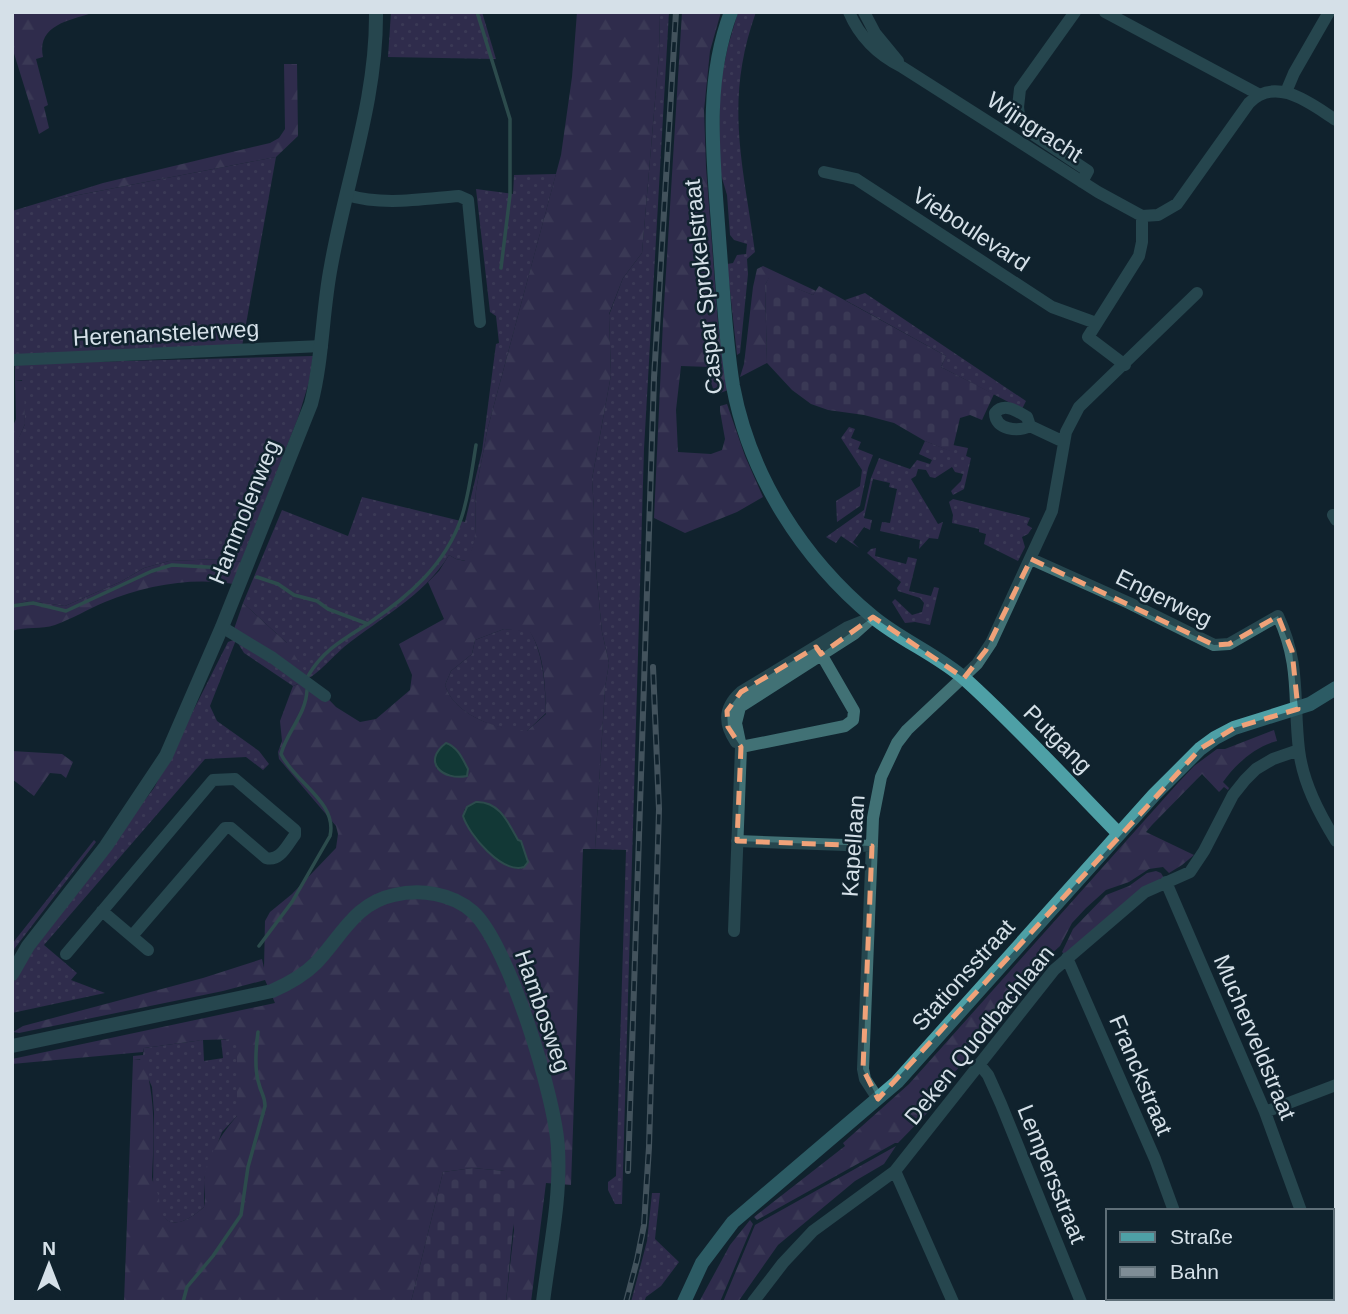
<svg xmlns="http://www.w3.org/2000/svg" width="1348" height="1314" viewBox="0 0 1348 1314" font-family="Arial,sans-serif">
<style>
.grass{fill:url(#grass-dots)}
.forest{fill:url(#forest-firs);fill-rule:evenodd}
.cemetery{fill:url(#cemetery-stones)}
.water{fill:#155340;stroke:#4f7d72;stroke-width:2}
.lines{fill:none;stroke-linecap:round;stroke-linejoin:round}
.stream{stroke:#4f7d72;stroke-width:3.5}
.minor{stroke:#417175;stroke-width:12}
.tertiary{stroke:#417175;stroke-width:14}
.secondary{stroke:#4ea0a6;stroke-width:14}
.rail-casing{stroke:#7f8d96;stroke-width:6}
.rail{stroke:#10232e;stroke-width:3.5;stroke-dasharray:10;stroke-linecap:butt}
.marked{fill:none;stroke:#f0a279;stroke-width:5;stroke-dasharray:14 9;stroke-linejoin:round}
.labels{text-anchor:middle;stroke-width:5;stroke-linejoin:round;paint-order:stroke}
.street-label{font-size:23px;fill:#d5e0e8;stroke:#10232e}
</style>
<defs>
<pattern id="grass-dots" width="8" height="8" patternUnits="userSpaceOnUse" patternTransform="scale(1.75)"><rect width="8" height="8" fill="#553871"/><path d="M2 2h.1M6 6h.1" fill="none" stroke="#6d5485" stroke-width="1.8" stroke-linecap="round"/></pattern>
<pattern id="forest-firs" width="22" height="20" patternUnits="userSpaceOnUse" patternTransform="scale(1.75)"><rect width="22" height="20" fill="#553871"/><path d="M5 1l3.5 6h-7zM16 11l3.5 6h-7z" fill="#6d5485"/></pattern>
<pattern id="cemetery-stones" width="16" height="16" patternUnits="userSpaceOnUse" patternTransform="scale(1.75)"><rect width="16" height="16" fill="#553871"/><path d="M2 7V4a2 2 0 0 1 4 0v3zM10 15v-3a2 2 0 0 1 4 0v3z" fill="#6d5485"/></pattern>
</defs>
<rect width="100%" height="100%" fill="#10232e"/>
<path class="grass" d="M391 12H482L496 59 388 57Z
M660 12H669L644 449 622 1204H615L608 1190V1182L616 1176 626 850 595 849 605 688 609 663 602 632 593 539 594 511 592 479 611 375 609 315 623 278 642 253 659 54Z
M738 12H756C724 101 743 163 755 252L747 259 748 274 740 353 737 355 727 264 733 263 737 255 746 254 747 244 734 240 730 235 727 195 719 168 720 84 728 46Z
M276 157 241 352 12 360V211L42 202Z
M556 174 487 431C484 451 479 471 476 491 473 514 481 542 466 561L456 559 449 555C423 597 381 617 344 647 326 663 317 677 293 686L244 653 236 640 210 706 217 721 259 751 269 764 263 770 246 757 205 759 44 945 77 973 71 980 105 993 12 1013V986L24 957 154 788 228 642 236 639 287 643 243 603 282 510 348 536 362 497 465 522 482 451 496 344 499 343 496 316 490 312 476 189 513 194 514 175Z
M865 293 1026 401 1022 409 941 367 946 356 845 300Z
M313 356 309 382 298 418 241 562 223 559 169 561 144 568 120 582 65 606 29 601 12 605V447L15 446 25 424 22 380H15V364Z
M849 427 855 429 851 438 861 442 858 449 873 455 868 468 860 506 837 522 836 501 860 486 862 470 841 438Z
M925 441 951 451 953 445 968 448 966 456 971 458 964 489 953 495 951 491 961 481 963 474 955 472 952 467 935 478 930 477 926 470 918 469 916 476 911 479 938 524 943 522 938 539 929 538 919 549 920 540 880 531 882 522 890 523 897 489 889 487 890 483 873 479 864 518 872 520 870 530 864 527 853 542 859 548 841 536 836 543 826 537 864 510 871 478 879 458 910 469 917 460 930 464 932 460 919 454Z
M953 499 1030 518 1027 525 1032 528 1028 534 1022 537 1025 547 1018 561 984 544 986 534 979 532V529L952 523 953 515 949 502Z
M876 548 875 556 906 564 908 557 917 559 909 591 931 596 934 587 939 588 930 625 915 622 905 623 892 602 895 599 912 615 922 612 924 603 920 598 898 591 897 588 901 582 867 553 871 549Z
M504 629 530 631C544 656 545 685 546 713L526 732C497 730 454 715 445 685L451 671 472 654 475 640Z
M94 840 96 842 15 948 12 955V944Z
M237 1038V1116L222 1132 204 1178V1207C193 1217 171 1233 161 1213 157 1205 160 1198 153 1186L154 1113 152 1087 140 1059H133V1056L143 1055 144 1048 203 1040 204 1061 223 1058 221 1040Z
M652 1193H660L655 1239 679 1262 661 1286 646 1297 644 1302H631L647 1241Z"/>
<path class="forest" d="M12 12H95C72 20 36 24 43 57L36 59 48 105 44 107 49 128 39 134 12 47Z
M577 12H660L659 54 642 253 623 278 609 314 611 375 592 479 594 511 593 539 602 632 609 663 605 688 595 849H583L571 1185 546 1183 531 1302H506L514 1230 505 1171 473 1168 443 1172 411 1302H124L133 1059 144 1060C156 1100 154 1136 152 1177 153 1186 158 1191 159 1199 160 1203 159 1208 161 1211 169 1234 193 1217 204 1207 206 1198 204 1189 204 1180 206 1157 222 1133 237 1116V1039L203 1040 144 1048 143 1052 12 1064V1059L275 1003 265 980 223 991 19 1033 13 1032 23 1026 203 978 262 959 264 968 265 921 270 912 292 894 336 848 338 834 336 826 279 759 278 752 282 741 280 721 293 686 309 680 234 629 243 603 287 643 310 680 336 707 360 722 376 719 410 690 412 675 399 644 444 619 428 582 439 571 449 555 456 559 465 561C481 542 473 514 476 491 479 471 484 451 487 431L561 155 572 77ZM504 629 530 632C545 656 545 685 546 714L527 731C497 730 454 715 445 685L451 671 472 654 475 640ZM446 743 459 753 468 769 464 777H457L436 768V757ZM479 802C501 806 508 822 518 840L521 841V869C489 866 477 834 464 810L471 804Z
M682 12H721L710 51 704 110 706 167 718 323 728 390 715 395 710 379V367L681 366 676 410 678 452 711 454 722 450 725 439 720 411V406L727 404 745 456 763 497 737 512 685 533 654 518 663 321Z
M284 64H297L298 136 276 157 42 202 103 183 270 143 279 138 285 129Z
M763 266 816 291 813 295 769 278 765 285 767 363 740 377 744 364 753 287 757 269Z
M15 380 24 381 25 424 15 447H12V428L16 419Z
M223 559 241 562 233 584C190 577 145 586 105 602 88 609 72 619 55 625 41 630 26 626 12 631V605L29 601 65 606 120 582 144 568 169 561Z
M1274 730 1277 741C1255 746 1235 765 1223 782L1229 788 1228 790 1224 787 1219 792 1202 774 1152 825 1146 832 1194 855 1182 865 1169 873 1163 867 1149 869 1129 882 1106 890 1086 908 1072 923 1060 946 1034 970 983 1042 951 1076 934 1106 898 1143H895L757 1220 754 1217 845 1146 843 1143 909 1084 1177 784 1194 766 1217 749H1225Z
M12 751 62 754 73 762 66 778 61 774 50 773 34 796 12 779Z
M1156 871 1161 873 1164 878 1065 955 1062 952 1073 929 1106 895 1129 886 1147 873Z
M896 1146 884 1164 855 1181 778 1245 738 1302H723L755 1225Z
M750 1220 753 1224 720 1302H699L730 1245Z"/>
<path class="cemetery" d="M769 277 813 295 819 286 946 356 941 367 994 394 982 420 970 415 960 418 952 452 925 441 894 423 864 415 828 410 811 404 792 390 767 363 765 285Z
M473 1168 505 1171 518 1176 506 1302H411L443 1172Z"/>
<path class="water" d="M446 743C458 747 463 760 468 769L467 776C443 781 421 762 446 743Z
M476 802C499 801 508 822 518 840L521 841 528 862 524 867C502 874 469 835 463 816L467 807Z"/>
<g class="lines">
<path class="stream" d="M477 12 510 119V195L501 268
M257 577 278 584 294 595 317 601 328 609 368 624
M12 606 33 603 66 611 152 571 172 565 224 568
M308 676C323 650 344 639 369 623 408 597 445 565 461 519 469 496 472 469 476 445
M259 946 292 902 330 836C338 802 294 782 281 754 287 731 306 715 307 690
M183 1302 187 1287 213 1256 241 1215 248 1167 265 1106C265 1096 261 1093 259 1084 254 1069 256 1047 258 1032"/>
<path class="minor" d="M849 12C860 38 878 55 902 67L1098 192 1142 216 1158 215 1177 204 1249 103C1276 75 1311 104 1336 120
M864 12 875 33 898 61
M1075 12 1020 89 1018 107 1019 116 1028 131 1088 171 1082 182
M1105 12 1260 95
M1286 92 1294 73 1329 12
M824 172 856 179 1052 307 1096 323
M347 195C383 206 422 199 459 196L468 200 480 322
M12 360 322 346
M1125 365 1088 337 1139 256 1142 242V216
M1030 426C1018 432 995 430 995 413 1004 402 1017 411 1027 417L1030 426 1064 442
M1333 515 1336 520
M1031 559 1129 603 1214 645 1229 644 1278 616C1301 665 1293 699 1299 750 1303 783 1319 813 1336 841
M222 627 273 658 325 696
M736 742C723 723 724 707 741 692L848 627 863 621
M741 747 845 726 853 720 854 711 817 647
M737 841 872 846
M1166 882 1265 1112 1301 1211
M102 911 148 950
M734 931 741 747 736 723 740 707 854 634 873 617
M66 954 213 780 235 779 295 830V835C287 845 280 862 266 858L231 828H225L132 936
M1067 958 1155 1159 1174 1211
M979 1064 988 1075 1001 1104 1081 1302
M878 1099 865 1079 863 1069 873 818 881 777 897 743 907 730 977 664 991 643 1052 511 1066 432 1079 407 1197 293
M1265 1112 1336 1085
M895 1171 953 1302
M1332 1274H1336
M753 1302 783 1263 813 1231 895 1171 1054 970 1145 892 1190 872 1204 851 1233 795 1245 780 1256 769 1273 759 1299 750
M1209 1302 1223 1298"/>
<path class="tertiary" d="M12 974 28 946 106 846 166 756 222 627 311 404C323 358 322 312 331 266 346 181 377 100 376 12
M12 1046 272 991C288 984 303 976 316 963 341 937 355 903 394 895 420 889 452 893 473 912 509 945 556 1100 558 1149 561 1200 549 1252 543 1302"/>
<path class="secondary" d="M731 12C703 85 714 163 719 238 723 287 725 337 733 386 750 477 803 559 873 617 902 641 938 655 966 680 1019 728 1068 782 1119 834
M684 1302 702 1263 733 1222 897 1082 1154 795 1200 749 1215 738 1234 728 1310 704 1336 688"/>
<g class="rail-casing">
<path id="rail" d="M628 1171 654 378 676 12
M626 1302 637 1260 644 1225 649 1147 659 809 653 667"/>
</g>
<use href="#rail" class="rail"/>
</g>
<path d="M0 0H1348V1314H0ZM1031 559 1214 645 1229 644 1278 616 1292 651 1298 709 1234 728 1200 749 878 1099 863 1069 872 846 737 841 741 747 728 727 727 711 741 692 816 647 821 654 873 617 964 678 986 650Z" fill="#10232e" fill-opacity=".55" fill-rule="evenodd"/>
<path class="marked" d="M1031 559 1214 645 1229 644 1278 616 1292 651 1298 709 1234 728 1200 749 878 1099 863 1069 872 846 737 841 741 747 728 727 727 711 741 692 816 647 821 654 873 617 964 678 986 650Z"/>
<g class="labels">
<g class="street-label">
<text transform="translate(1035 127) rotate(33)" y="8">Wijngracht</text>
<text transform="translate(971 229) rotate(33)" y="8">Vieboulevard</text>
<text transform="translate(703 287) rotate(-96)" y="8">Caspar Sprokelstraat</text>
<text transform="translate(166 333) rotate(-3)" y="8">Herenanstelerweg</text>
<text transform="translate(244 512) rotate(-68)" y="8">Hammolenweg</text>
<text transform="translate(1164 598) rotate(26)" y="8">Engerweg</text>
<text transform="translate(1058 739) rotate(45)" y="8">Putgang</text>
<text transform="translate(853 846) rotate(-86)" y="8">Kapellaan</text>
<text transform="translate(963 975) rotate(-48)" y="8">Stationsstraat</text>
<text transform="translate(543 1011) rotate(71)" y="8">Hambosweg</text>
<text transform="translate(979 1035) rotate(-51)" y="8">Deken Quodbachlaan</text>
<text transform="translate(1255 1037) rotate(67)" y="8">Mucherveldstraat</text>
<text transform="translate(1141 1075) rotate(67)" y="8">Franckstraat</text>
<text transform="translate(1052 1174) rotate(68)" y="8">Lempersstraat</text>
</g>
</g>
<rect width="1348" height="1314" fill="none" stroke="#d5e0e8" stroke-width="28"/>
<rect x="1106" y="1209" width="228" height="91" fill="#10232e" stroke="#5f6f78" stroke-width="2"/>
<rect x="1120" y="1232" width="35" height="10" fill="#4ea0a6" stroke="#5f6f78" stroke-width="2"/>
<text x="1170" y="1244" font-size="21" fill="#d5e0e8">Straße</text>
<rect x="1120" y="1267" width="35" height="10" fill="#7f8d96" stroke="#5f6f78" stroke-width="2"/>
<text x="1170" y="1279" font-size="21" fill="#d5e0e8">Bahn</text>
<g transform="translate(49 1265)" stroke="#10232e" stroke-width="5" paint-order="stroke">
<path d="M0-5L12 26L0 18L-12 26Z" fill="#d5e0e8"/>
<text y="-10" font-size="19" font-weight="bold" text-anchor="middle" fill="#d5e0e8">N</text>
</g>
</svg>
